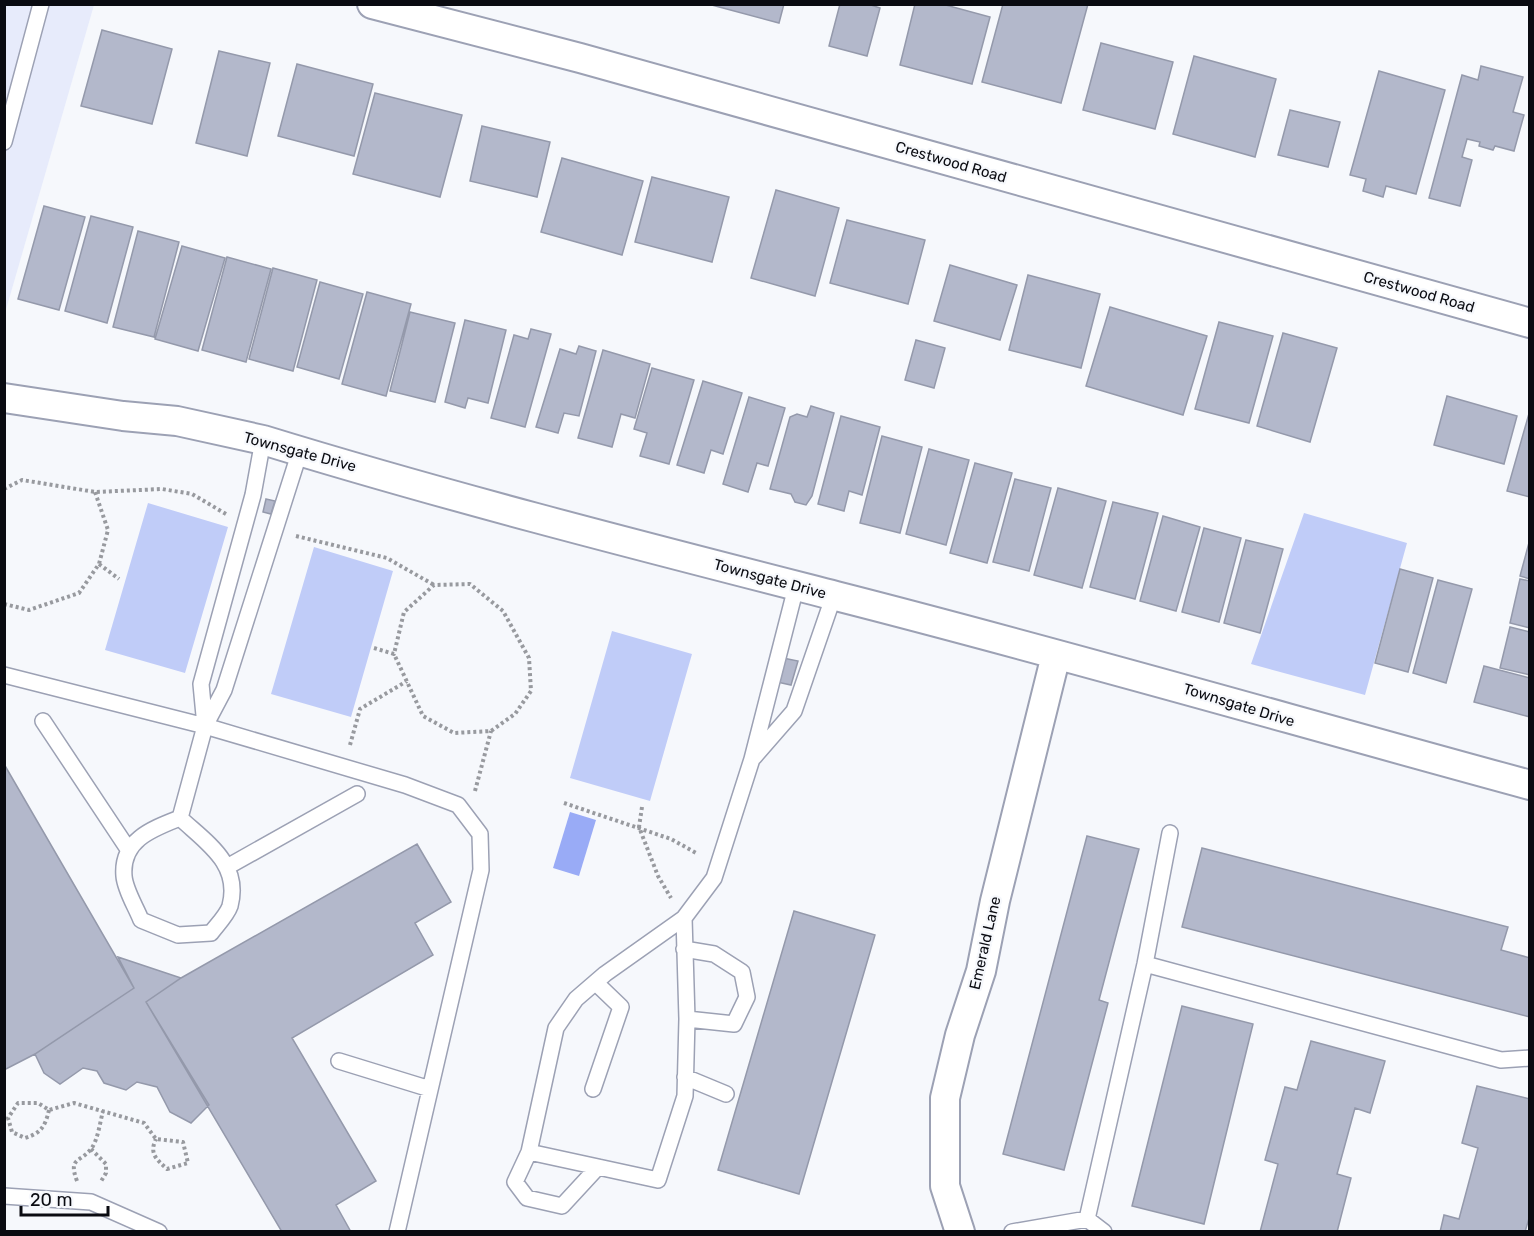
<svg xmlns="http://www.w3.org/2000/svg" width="1534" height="1236" viewBox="0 0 1534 1236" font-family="Rubik,sans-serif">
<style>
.built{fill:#e7ebfb}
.green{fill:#c0ccf8}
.water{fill:#99abf6}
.building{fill:#b3b8cb;stroke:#9499ab;stroke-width:1.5}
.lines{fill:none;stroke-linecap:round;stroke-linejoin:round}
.lane-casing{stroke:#9ca1b4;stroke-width:18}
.street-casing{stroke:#9ca1b4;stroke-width:32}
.path{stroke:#989a9f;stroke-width:4;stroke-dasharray:3 3;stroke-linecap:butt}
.lane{stroke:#fff;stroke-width:15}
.street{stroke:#fff;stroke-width:28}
.labels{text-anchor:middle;stroke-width:4.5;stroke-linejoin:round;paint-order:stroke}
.street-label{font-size:15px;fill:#0a0b11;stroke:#f6f8fc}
</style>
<rect width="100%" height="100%" fill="#f6f8fc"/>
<path class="built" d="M5 5H94L5 313Z"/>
<path class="green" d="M148 503 228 527 185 673 105 650Z
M1304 513 1407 543 1365 695 1251 664Z
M314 547 393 571 351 717 271 694Z
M612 631 692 654 650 801 570 778Z"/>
<path class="water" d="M570 812 596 820 579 876 553 868Z"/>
<path class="building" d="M708 4H784L779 23Z
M840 4H868L880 8 867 56 829 46Z
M915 4H942L990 17 972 84 900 65Z
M1003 4H1088L1061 103 982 82Z
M102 30 172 49 152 124 81 106Z
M1101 43 1173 62 1155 129 1083 110Z
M219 51 270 63 247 156 196 143Z
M1194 56 1276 79 1255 157 1173 134Z
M297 64 373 84 354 156 278 136Z
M1481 66 1523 77 1513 112 1524 115 1514 151 1495 146 1493 150 1479 146 1480 142 1467 139 1462 157 1472 160 1460 206 1429 198 1462 75 1478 80Z
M1379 71 1445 90 1416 194 1386 186 1383 197 1363 191 1366 179 1350 175Z
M375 93 462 115 440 197 353 174Z
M1290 110 1340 122 1328 167 1278 155Z
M482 126 550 142 537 197 470 181Z
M562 158 643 181 622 255 541 232Z
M652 177 729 197 712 262 635 242Z
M776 190 839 208 815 296 751 278Z
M44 206 85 217 59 310 18 299Z
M91 216 133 227 107 323 65 311Z
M847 220 925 240 908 304 830 283Z
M138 231 179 242 154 337 113 327Z
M182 246 225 258 198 351 155 339Z
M227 257 271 269 246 362 202 350Z
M950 265 1017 285 1000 340 934 321Z
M273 268 317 280 293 371 249 359Z
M1028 275 1100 294 1081 368 1009 350Z
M320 282 363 294 339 379 297 367Z
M367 292 411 304 386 396 342 384Z
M1110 307 1207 336 1183 415 1086 386Z
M410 312 455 323 435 402 390 391Z
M465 320 506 330 488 403 468 398 465 408 445 402Z
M1219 322 1273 336 1249 423 1195 409Z
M531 329 551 334 525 427 491 418 514 335 528 339Z
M1283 333 1337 348 1310 442 1257 426Z
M916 340 945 348 934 388 905 380Z
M579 346 596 351 579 416 564 413 558 433 536 427 560 349 576 354Z
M603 350 650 364 635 418 621 414 612 447 578 438Z
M652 368 694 380 669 464 640 456 647 433 634 429Z
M703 381 742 393 723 454 711 450 704 473 677 465Z
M1447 396 1517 416 1504 464 1434 445Z
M749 397 785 408 768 466 757 463 748 492 723 484Z
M811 406 834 413 812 496 806 505 795 502 791 494 770 489 790 417 797 414 807 417Z
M1530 410V497L1507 491Z
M841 416 880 427 862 495 849 491 844 511 818 504Z
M882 436 922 447 900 533 860 523Z
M929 449 969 460 946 545 906 534Z
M975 463 1012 473 987 563 950 553Z
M1015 479 1051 488 1029 571 993 562Z
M1058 488 1106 501 1082 588 1034 575Z
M266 499 275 501 271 514 263 512Z
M1113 502 1158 513 1135 599 1090 587Z
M1163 516 1200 527 1176 611 1140 601Z
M1204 528 1241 538 1219 622 1182 612Z
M1530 539V579L1520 576Z
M1246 540 1283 549 1260 633 1224 623Z
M1400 569 1433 578 1408 672 1375 663Z
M1520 579 1530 581V628L1510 623Z
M1438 580 1472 589 1446 683 1413 673Z
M1510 627 1530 632V675L1500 668Z
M783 658 798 661 791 685 777 682Z
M1484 666 1530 678V717L1474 702Z
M4 764 134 988 35 1054 4 1070Z
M1087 836 1139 849 1099 1000 1108 1003 1064 1170 1003 1154Z
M417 844 451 902 415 923 433 955 292 1038 376 1181 336 1205 351 1232H282L146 1002 181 978Z
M1202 848 1508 927 1501 950 1530 958V1017L1182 927Z
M794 911 875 935 799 1194 718 1170Z
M118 957 181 978 146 1002 209 1105 191 1123 170 1112 157 1087 137 1082 126 1090 104 1083 97 1071 83 1068 60 1084 44 1073 35 1054 134 988Z
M1182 1006 1253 1024 1204 1224 1132 1206Z
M1311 1041 1385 1061 1370 1113 1355 1108 1337 1174 1351 1178 1337 1232H1260L1278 1164 1265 1160 1285 1087 1297 1090Z
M1477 1086 1530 1099V1215L1525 1232H1440L1444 1215 1459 1219 1478 1148 1462 1143Z"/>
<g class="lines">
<g class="lane-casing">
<path id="lane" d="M4 142 41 4
M4 675 205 726 405 785 458 805 480 834 481 870 397 1232
M43 721 128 849
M205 726 201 684 253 495 263 440
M754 757 794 711 834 595
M180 818C207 843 241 864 230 906 227 915 217 925 211 933L178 935 141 920C136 907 125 890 124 876 121 840 152 829 180 818L205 726 224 690 300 451
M227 867 357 794
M684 918 687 1019 685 1096 658 1180 529 1152 556 1028 576 999 605 974 684 918 714 878 752 759 796 587
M684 949 714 954 742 972 747 997 734 1024 687 1019
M1145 964 1501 1060 1530 1058
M339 1061 430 1089
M685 1077 726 1094
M593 1089 621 1007 596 983
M529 1152 515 1182 527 1198 562 1206 598 1167
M4 1196 91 1202 159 1232
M1087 1219 1145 964 1170 833
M1012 1232 1087 1219 1104 1232"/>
</g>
<g class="street-casing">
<path id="street" d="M372 4 580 58 1530 323
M4 398 123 416 177 421 263 440C452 498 645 547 836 596 1068 655 1298 722 1530 785
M960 1232 945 1186V1098L960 1035 981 971 995 901 1056 655"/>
</g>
<path class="path" d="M4 489 22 480 95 492 162 489 192 494 226 514
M296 536 387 558 434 585
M99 564 119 579
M4 604 29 610 79 593 99 564 108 530 95 492
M374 648 394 654 404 612 434 585 470 584 503 611 529 658 531 691 515 714 491 731 454 733 423 716 394 654
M350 745 360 709 407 681
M475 791 491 731
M564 803 671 839 698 854
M642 807 639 827 658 876 671 898
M49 1110C45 1127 41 1133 25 1138L12 1132 8 1118 18 1103H38L49 1110 74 1103 144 1123 156 1139 183 1142 188 1163 167 1169C156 1159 149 1153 156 1139
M91 1149 106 1164V1173L100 1183
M77 1181C68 1157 80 1163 91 1149 98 1140 100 1122 103 1111"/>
<use href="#lane" class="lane"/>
<use href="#street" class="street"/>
</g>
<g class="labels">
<g class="street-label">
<text transform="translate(951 162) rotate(16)" y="5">Crestwood Road</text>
<text transform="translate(1419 292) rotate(16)" y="5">Crestwood Road</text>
<text transform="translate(300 452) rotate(15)" y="5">Townsgate Drive</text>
<text transform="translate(770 579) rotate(15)" y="5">Townsgate Drive</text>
<text transform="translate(1239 705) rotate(17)" y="5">Townsgate Drive</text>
<text transform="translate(985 943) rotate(-77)" y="5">Emerald Lane</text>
</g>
</g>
<rect width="1534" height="1236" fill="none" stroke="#0a0b11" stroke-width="12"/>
<path d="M21 1206v9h87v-9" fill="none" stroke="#0a0b11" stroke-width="3"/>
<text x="30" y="1206" font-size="18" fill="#0a0b11" stroke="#f6f8fc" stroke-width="4.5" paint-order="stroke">20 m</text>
</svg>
